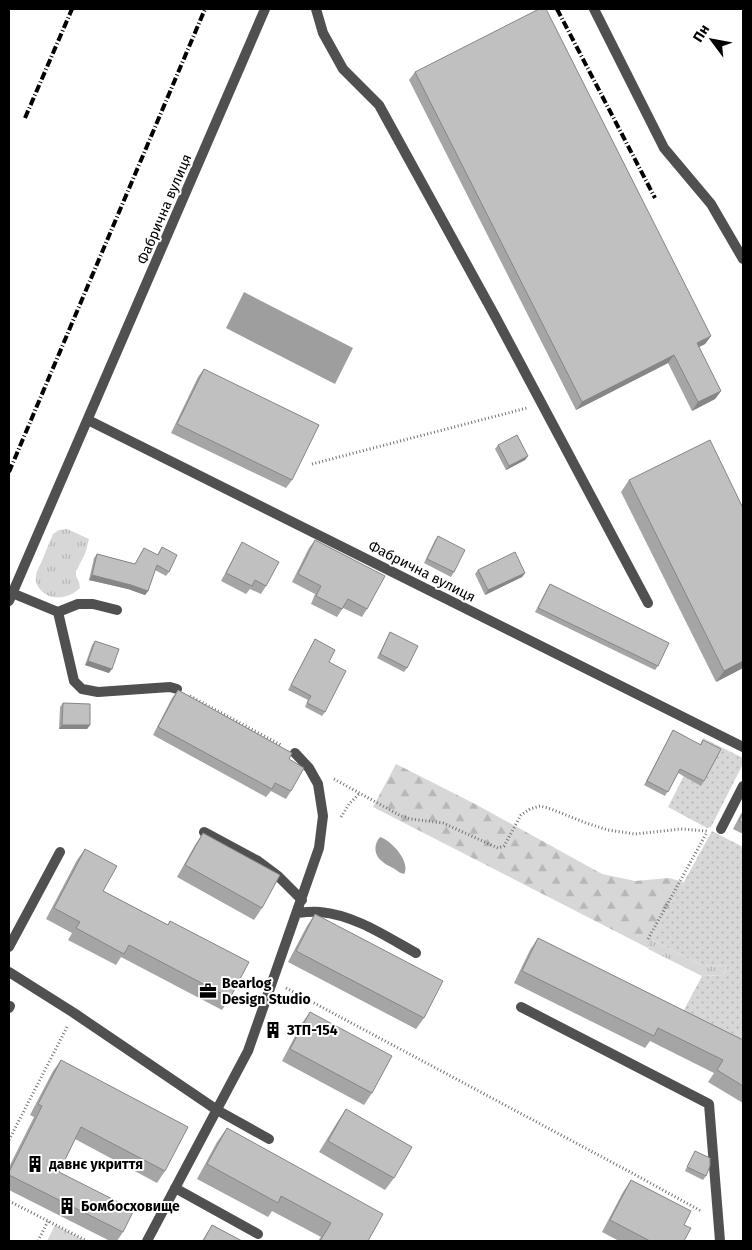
<svg xmlns="http://www.w3.org/2000/svg" width="752" height="1250" viewBox="0 0 752 1250" font-family="'Fira Sans',sans-serif">
<style>
.grass{fill:url(#grass-tufts)}
.forest{fill:url(#forest-firs)}
.park{fill:url(#park-crowns)}
.garden{fill:url(#garden-dots)}
.water{fill:#9e9e9e}
.lines{fill:none;stroke-linecap:round;stroke-linejoin:round}
.path{stroke:#727272;stroke-width:3;stroke-dasharray:1 2.5;stroke-linecap:butt}
.service{stroke:#505050;stroke-width:10}
.minor{stroke:#505050;stroke-width:10}
.tertiary{stroke:#505050;stroke-width:10}
.rail{stroke:#000;stroke-width:4;stroke-dasharray:8 2.5 1 2.5;stroke-linecap:butt}
.wall{fill:#a5a5a5}
.shaded-wall{fill:#868686}
.building{fill:#c0c0c0;stroke:#868686}
.labels{text-anchor:middle;stroke-width:4;stroke-linejoin:round;paint-order:stroke}
.street-label{font-size:14px;fill:#000;stroke:#fff}
.poi-label{font-size:14px;font-weight:bold;fill:#000;stroke:#fff;text-anchor:start}
</style>
<defs>
<pattern id="grass-tufts" width="24" height="20" patternUnits="userSpaceOnUse" patternTransform="scale(1.25)"><rect width="24" height="20" fill="#d7d7d7"/><path d="M3 7l-1-3M5 7V3M7 7l1-3M15 17l-1-3M17 17v-4M19 17l1-3" fill="none" stroke="#b7b7b7"/></pattern>
<pattern id="forest-firs" width="22" height="20" patternUnits="userSpaceOnUse" patternTransform="scale(1.25)"><rect width="22" height="20" fill="#d7d7d7"/><path d="M5 1l3.5 6h-7zM16 11l3.5 6h-7z" fill="#b7b7b7"/></pattern>
<pattern id="park-crowns" width="20" height="18" patternUnits="userSpaceOnUse" patternTransform="scale(1.25)"><rect width="20" height="18" fill="#d7d7d7"/><path d="M2 6a3 3 0 1 1 6 0M12 15a3 3 0 1 1 6 0" fill="none" stroke="#b7b7b7"/></pattern>
<pattern id="garden-dots" width="8" height="8" patternUnits="userSpaceOnUse" patternTransform="scale(1.25)"><rect width="8" height="8" fill="#d7d7d7"/><path d="M2 2h.1M6 6h.1" fill="none" stroke="#b7b7b7" stroke-width="1.8" stroke-linecap="round"/></pattern>
</defs>
<rect width="100%" height="100%" fill="#fff"/>
<path class="grass" d="M67 529 89 539 85 554 76 571V576L79 582 80 588C69 599 49 602 39 588 37 585 35 581 36 577 36 572 39 567 41 563 45 553 49 544 53 534L59 530Z
M652 940 703 966 728 965 723 975 702 976 648 949Z"/>
<path class="forest" d="M396 764 477 805 602 874 635 881 669 878 684 882 648 948 373 807Z"/>
<path class="park" d="M55 1225 86 1241H47Z"/>
<path class="garden" d="M703 738 743 758V764L711 827 707 828 668 807Z
M712 831 743 847V1057L677 1023 702 976 723 975 728 965 703 966 652 940Z"/>
<path class="water" d="M244 292 353 348 335 384 226 328Z
M380 837C392 841 411 862 404 874 399 873 398 871 393 868 390 866 386 865 383 862 374 856 373 845 380 837Z"/>
<g class="lines">
<path class="path" d="M312 464 527 408
M190 696 281 745
M334 779 401 816 411 819 443 823 498 848 504 846 521 815 530 809 540 806 551 809 586 823 608 830 635 834 681 829 707 831
M341 817 349 804 360 793
M648 939 706 834
M286 988 632 1173 701 1211
M9 1140 67 1027
M9 1201 87 1241
M38 1241 48 1221"/>
<path class="service" d="M316 9 323 33 343 69 379 105 495 316 648 603
M594 9 664 148 711 204 743 259
M12 593 58 612 74 681 82 689 98 692 170 687 177 689
M58 612 78 604H93L117 610
M721 829 743 786
M204 832 258 861 278 876 302 900
M297 913C305 912 313 911 320 912 355 915 387 937 416 953
M9 947 60 852
M9 972 74 1013 217 1110 269 1139
M521 1007 709 1104 720 1241
M9 1008 10 1006
M175 1188 258 1234
M147 1241 248 1051 319 848 323 816 318 784 309 768 295 753"/>
<path class="minor" d="M88 420 743 747"/>
<path class="tertiary" d="M9 601 265 9"/>
<path class="rail" d="M557 9 655 198
M25 118 72 9
M9 472 205 9"/>
</g>
<path class="wall" d="M415 72 711 336 705 344 699 347 721 391 715 399 692 411 668 363 576 410 409 80Z
M204 369 292 480 286 488 171 433 198 377Z
M498 445 528 456 525 460 506 470 495 449Z
M629 480 743 668 716 682 621 492Z
M438 536 454 572 451 577 424 563 435 540Z
M315 540 367 609 362 617 343 608 337 617 311 604 315 594 292 582 309 548Z
M242 542 266 586 261 594 250 589 246 594 221 581 237 551Z
M162 547 169 572 166 576 155 570 148 591 145 595 128 589 89 580 94 558 97 554 135 564 144 548 157 555Z
M478 570 525 573 522 577 485 595 475 574Z
M550 584 658 666 655 670 535 612 547 589Z
M390 632 407 668 404 672 377 658Z
M315 639 329 662 325 712 322 716 305 707 308 700 288 690Z
M95 641 109 673 85 665 92 645Z
M178 690 289 759 291 791 286 799 271 791 266 797 153 735 172 698Z
M63 703 90 725 87 729H59L60 707Z
M673 730 700 745 703 740 704 781 701 786 678 773 665 796 644 785Z
M743 810V834L733 829Z
M203 833 262 908 254 920 177 877 195 845Z
M85 849 103 891 168 925 170 921 230 998 222 1010 121 957 116 965 68 940 72 933 46 919 77 860Z
M315 914 424 1018 416 1029 288 962 307 926Z
M538 938 743 1040V1103L708 1082 714 1073 650 1041 645 1048 514 983 530 950Z
M310 1012 372 1093 364 1105 282 1061 302 1023Z
M61 1060 165 1171 157 1183 75 1139 59 1172 123 1232 117 1241H110L9 1190V1167L34 1117 30 1115 53 1071Z
M346 1109 394 1178 385 1190 319 1152 338 1121Z
M227 1128 368 1241H318L321 1237 272 1211 268 1217 197 1179 217 1142Z
M695 1151 706 1176 703 1180 685 1171Z
M631 1180 684 1225V1241H619L602 1232 623 1192Z
M212 1225 242 1241H202Z"/>
<path class="shaded-wall" d="M711 336 705 344 691 351 697 343Z
M674 355 668 363 576 410 582 402Z
M721 391 715 399 692 411 698 402Z
M528 456 525 460 506 470 509 466Z
M525 573 522 577 485 595 488 590Z
M92 575 131 585 148 591 145 595 128 589 89 580Z
M88 661 112 669 109 673 85 665Z
M743 661V668L716 682 724 671Z
M62 725H90L87 729H59Z"/>
<path class="building" d="M539 9H546L711 336 697 343 721 391 698 402 674 355 582 402 415 72Z
M204 369 319 425 292 480 177 424Z
M517 435 528 456 509 466 498 445Z
M710 440 743 508V661L724 671 629 480Z
M438 536 465 550 454 572 427 559Z
M315 540 385 576 367 609 348 599 342 609 316 596 321 586 298 574Z
M242 542 279 562 266 586 255 580 252 586 226 573Z
M162 547 177 555 169 572 157 565 148 591 131 585 92 575 97 554 135 564 144 548 158 555Z
M515 552 525 573 488 590 478 570Z
M550 584 669 643 658 666 538 608Z
M390 632 418 646 407 668 380 654Z
M315 639 335 650 329 662 346 671 325 712 307 703 311 696 291 685Z
M95 641 119 649 112 669 88 661Z
M178 690 292 753 289 759 304 768 291 791 275 783 272 789 158 727Z
M63 703 90 704V725H62Z
M673 730 701 745 703 740 721 749 704 781 680 769 668 792 647 781Z
M743 813V823L739 821Z
M203 833 280 875 262 908 185 865Z
M85 849 117 866 103 891 168 925 170 921 249 962 230 998 129 945 124 954 76 928 80 922 54 908Z
M315 914 443 981 424 1018 296 951Z
M538 938 743 1040V1086L717 1070 723 1060 658 1028 654 1036 522 971Z
M310 1012 392 1056 372 1093 290 1049Z
M61 1060 188 1127 165 1171 81 1127 59 1172 134 1210 123 1232 9 1175V1172L42 1106 38 1104Z
M346 1109 412 1147 394 1178 328 1141Z
M227 1128 383 1214 368 1241H320L331 1223 281 1196 278 1203 207 1164Z
M695 1151 710 1158V1166L706 1176 687 1167Z
M631 1180 691 1211 684 1225 691 1228 684 1241H650L610 1220Z
M212 1225 242 1241H203Z"/>
<defs>
<g id="office-bare" transform="scale(1.35)"><path d="M-6-3h4V-5.5h4V-3h4V5H-6ZM-1-4.5V-3h2v-1.5ZM-6 0V1H6V0Z" fill="#000" stroke="#fff" stroke-width="2.5" paint-order="stroke"/></g>
<g id="building-bare" transform="scale(1.35)"><path d="M-4-6H4V6H1V3H-1V6H-4ZM-2.5-4.3h1.7v1.8h-1.7ZM.8-4.3h1.7v1.8H.8ZM-2.5-1h1.7V.8h-1.7ZM.8-1h1.7V.8H.8Z" fill="#000" stroke="#fff" stroke-width="2.5" paint-order="stroke"/></g>
</defs>
<g fill-rule="evenodd">
<use href="#office-bare" x="208" y="991"/>
<use href="#building-bare" x="273" y="1030"/>
<use href="#building-bare" x="35" y="1164"/>
<use href="#building-bare" x="67" y="1206"/>
</g>
<g class="labels">
<g class="street-label">
<text transform="translate(164 209) rotate(-67)" y="5">Фабрична вулиця</text>
<text transform="translate(422 571) rotate(27)" y="5">Фабрична вулиця</text>
</g>
<g class="poi-label">
<text x="222" y="988">Bearlog<tspan x="222" dy="16">Design Studio</tspan></text>
<text x="287" y="1035">ЗТП-154</text>
<text x="49" y="1169">давнє укриття</text>
<text x="81" y="1211">Бомбосховище</text>
</g>
</g>
<rect width="752" height="1250" fill="none" stroke="#000000" stroke-width="20"/>
<g transform="translate(712 40) rotate(302)" stroke="#ffffff" stroke-width="4" paint-order="stroke">
<path d="M0-4L9 19L0 12L-9 19Z" fill="#000000"/>
<text y="-8" font-size="14" font-weight="bold" text-anchor="middle" fill="#000000">Пн</text>
</g>
</svg>
